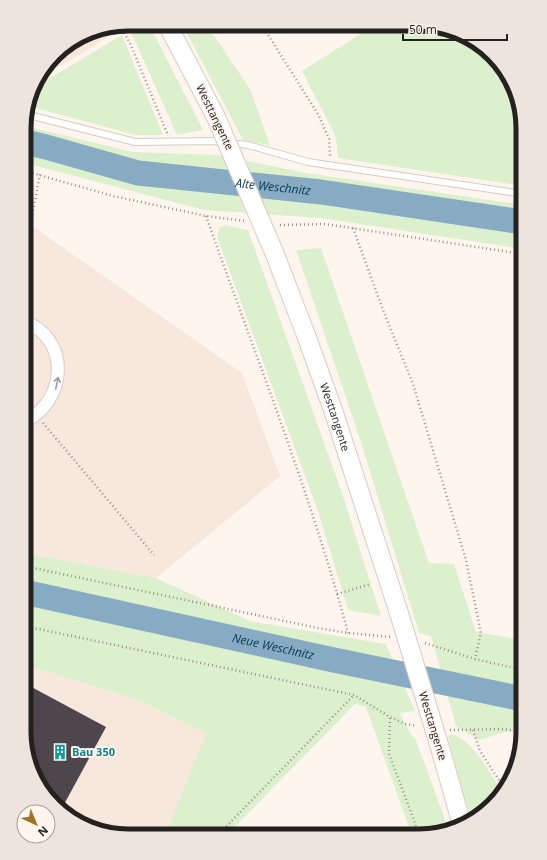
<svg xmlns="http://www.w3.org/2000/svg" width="547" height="860" viewBox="0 0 547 860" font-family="'Open Sans',sans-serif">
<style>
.built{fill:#f7e7dc}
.green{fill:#dcf0cd}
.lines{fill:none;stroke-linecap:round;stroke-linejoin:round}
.river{stroke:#88abc4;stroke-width:25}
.building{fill:#4d474d}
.service-casing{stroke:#d5ccc5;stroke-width:8}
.minor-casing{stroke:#d5ccc5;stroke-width:14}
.primary-casing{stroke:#d5ccc5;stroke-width:20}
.path{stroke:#98918d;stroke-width:2.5;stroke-dasharray:1 3;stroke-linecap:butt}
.service{stroke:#fff;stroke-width:6}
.minor{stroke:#fff;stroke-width:12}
.primary{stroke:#fff;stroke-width:18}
.primary-bridge-casing{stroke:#d5ccc5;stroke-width:20;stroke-linecap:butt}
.primary-bridge{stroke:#fff;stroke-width:18}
.oneway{stroke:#9c9b9a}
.labels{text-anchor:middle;stroke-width:4;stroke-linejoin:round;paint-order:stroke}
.street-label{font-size:11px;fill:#24211e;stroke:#fff5ef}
.culture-label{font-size:11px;font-weight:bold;fill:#0d838f;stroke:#fff5ef;text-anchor:start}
.water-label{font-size:12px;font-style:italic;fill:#083650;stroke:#fff5ef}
.rim{fill:none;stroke:#24211e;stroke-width:5}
</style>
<rect width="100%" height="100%" fill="#fff5ef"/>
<path class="built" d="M107 28 110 36 36 81 59 50 88 32Z
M25 221 242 373 280 476 156 578 24 553Z
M24 649 29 666 139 700 206 734 165 835H114L65 814 32 772 24 732Z"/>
<path class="green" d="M126 24H149L203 130 177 135 135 41Z
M182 24 207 25 250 89 270 145 243 140Z
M373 26H439L482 46 515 88 523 128V186L338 158 336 137 302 71Z
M122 35 163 135H135L28 106 33 88Z
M25 126 133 152 219 155 306 173 523 205V249L321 218 204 210 25 163Z
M225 225 248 230 342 493 381 616 348 610 318 511 217 237 219 228Z
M321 248 429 563 454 564 476 632 523 640V735L508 731 479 740 456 726 431 636 419 633 361 442 296 250Z
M24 553 156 578 250 621 386 644 415 711 400 713 411 735 415 738 449 830 419 836H412L366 707 355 704 227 835H165L206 734 139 700 29 666 24 648Z
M452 734C473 740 491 775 503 793L502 795 472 818 456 776 458 775 448 736Z"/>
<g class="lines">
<g class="river">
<path id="s1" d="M25 142 46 147 138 173 321 192 523 222"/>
<path id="s2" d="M24 592 329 659 523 699"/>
</g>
</g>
<path class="building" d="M24 683 106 727 61 810 32 772 24 732Z"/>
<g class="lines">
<g class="service-casing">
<path id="service" d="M25 114 135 142 213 141 248 145 308 162 523 194"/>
</g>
<g class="minor-casing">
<path id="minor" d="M24 422C67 402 71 339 25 322"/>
</g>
<g class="primary-casing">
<g id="primary">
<path d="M167 24 216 117"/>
<path id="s3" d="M274 252 306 335 333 410 399 613"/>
<path d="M441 751 462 825"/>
</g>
</g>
<path class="path" d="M262 25 319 116 329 139 330 156
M120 26 130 43 167 133
M25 171 113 196 206 216 245 221
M206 216C255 354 310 492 348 633
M280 225 325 224 523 254
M353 228 385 315 413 384 466 560 481 633 475 659
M25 254 40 174
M43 423 154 555
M24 566 318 628 348 633 391 637
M337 594 371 584
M24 626 354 695 390 717 405 724 417 726
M425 643 475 659 523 670
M390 718 389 754 415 823 418 836
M450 730 505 729 523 733
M473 730 480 751 504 788
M218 835 354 695"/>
<use href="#service" class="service"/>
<use href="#minor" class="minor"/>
<use href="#primary" class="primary"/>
<g class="primary-bridge-casing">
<path id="primary-bridge" d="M216 117 274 252
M399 613 441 751"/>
</g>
<use href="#primary-bridge" class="primary-bridge"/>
</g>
<defs><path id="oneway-shaft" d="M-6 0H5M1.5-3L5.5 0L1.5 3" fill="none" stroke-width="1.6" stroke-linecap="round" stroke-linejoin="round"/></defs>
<use class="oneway" href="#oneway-shaft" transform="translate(57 383) rotate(-78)"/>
<defs>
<g id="building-bare" transform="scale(1.2)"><path d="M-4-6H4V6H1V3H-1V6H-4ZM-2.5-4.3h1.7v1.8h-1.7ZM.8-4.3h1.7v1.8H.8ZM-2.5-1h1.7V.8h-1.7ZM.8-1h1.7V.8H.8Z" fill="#0f9aa8" stroke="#fff5ef" stroke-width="2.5" paint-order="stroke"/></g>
</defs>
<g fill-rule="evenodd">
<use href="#building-bare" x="60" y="752"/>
</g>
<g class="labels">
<g class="street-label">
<text transform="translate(215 117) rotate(64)" y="4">Westtangente</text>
<text dy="4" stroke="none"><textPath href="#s3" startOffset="176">Westtangente</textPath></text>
<text transform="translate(433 726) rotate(73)" y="4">Westtangente</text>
</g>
<g class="culture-label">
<text x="72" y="756">Bau 350</text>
</g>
<g class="water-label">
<text dy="4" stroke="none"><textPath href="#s1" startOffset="253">Alte Weschnitz</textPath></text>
<text dy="4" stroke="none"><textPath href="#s2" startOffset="255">Neue Weschnitz</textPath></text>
</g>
</g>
<path d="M0 0H547V860H0ZM128 31H419A97 97 0 0 1 516 128V732A97 97 0 0 1 419 829H128A97 97 0 0 1 31 732V128A97 97 0 0 1 128 31Z" fill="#ede4de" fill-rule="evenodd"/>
<path class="rim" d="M128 31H419A97 97 0 0 1 516 128V732A97 97 0 0 1 419 829H128A97 97 0 0 1 31 732V128A97 97 0 0 1 128 31Z"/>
<g transform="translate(36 824) rotate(136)"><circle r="19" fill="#fff5ef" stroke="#a7a09b"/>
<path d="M0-3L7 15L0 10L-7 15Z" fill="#9e7623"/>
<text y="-6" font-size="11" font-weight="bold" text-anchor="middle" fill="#24211e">N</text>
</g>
<path d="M403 34v6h104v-6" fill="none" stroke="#24211e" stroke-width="2"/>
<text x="409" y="34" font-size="12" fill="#24211e" stroke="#fff5ef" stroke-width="3" paint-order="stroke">50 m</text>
</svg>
